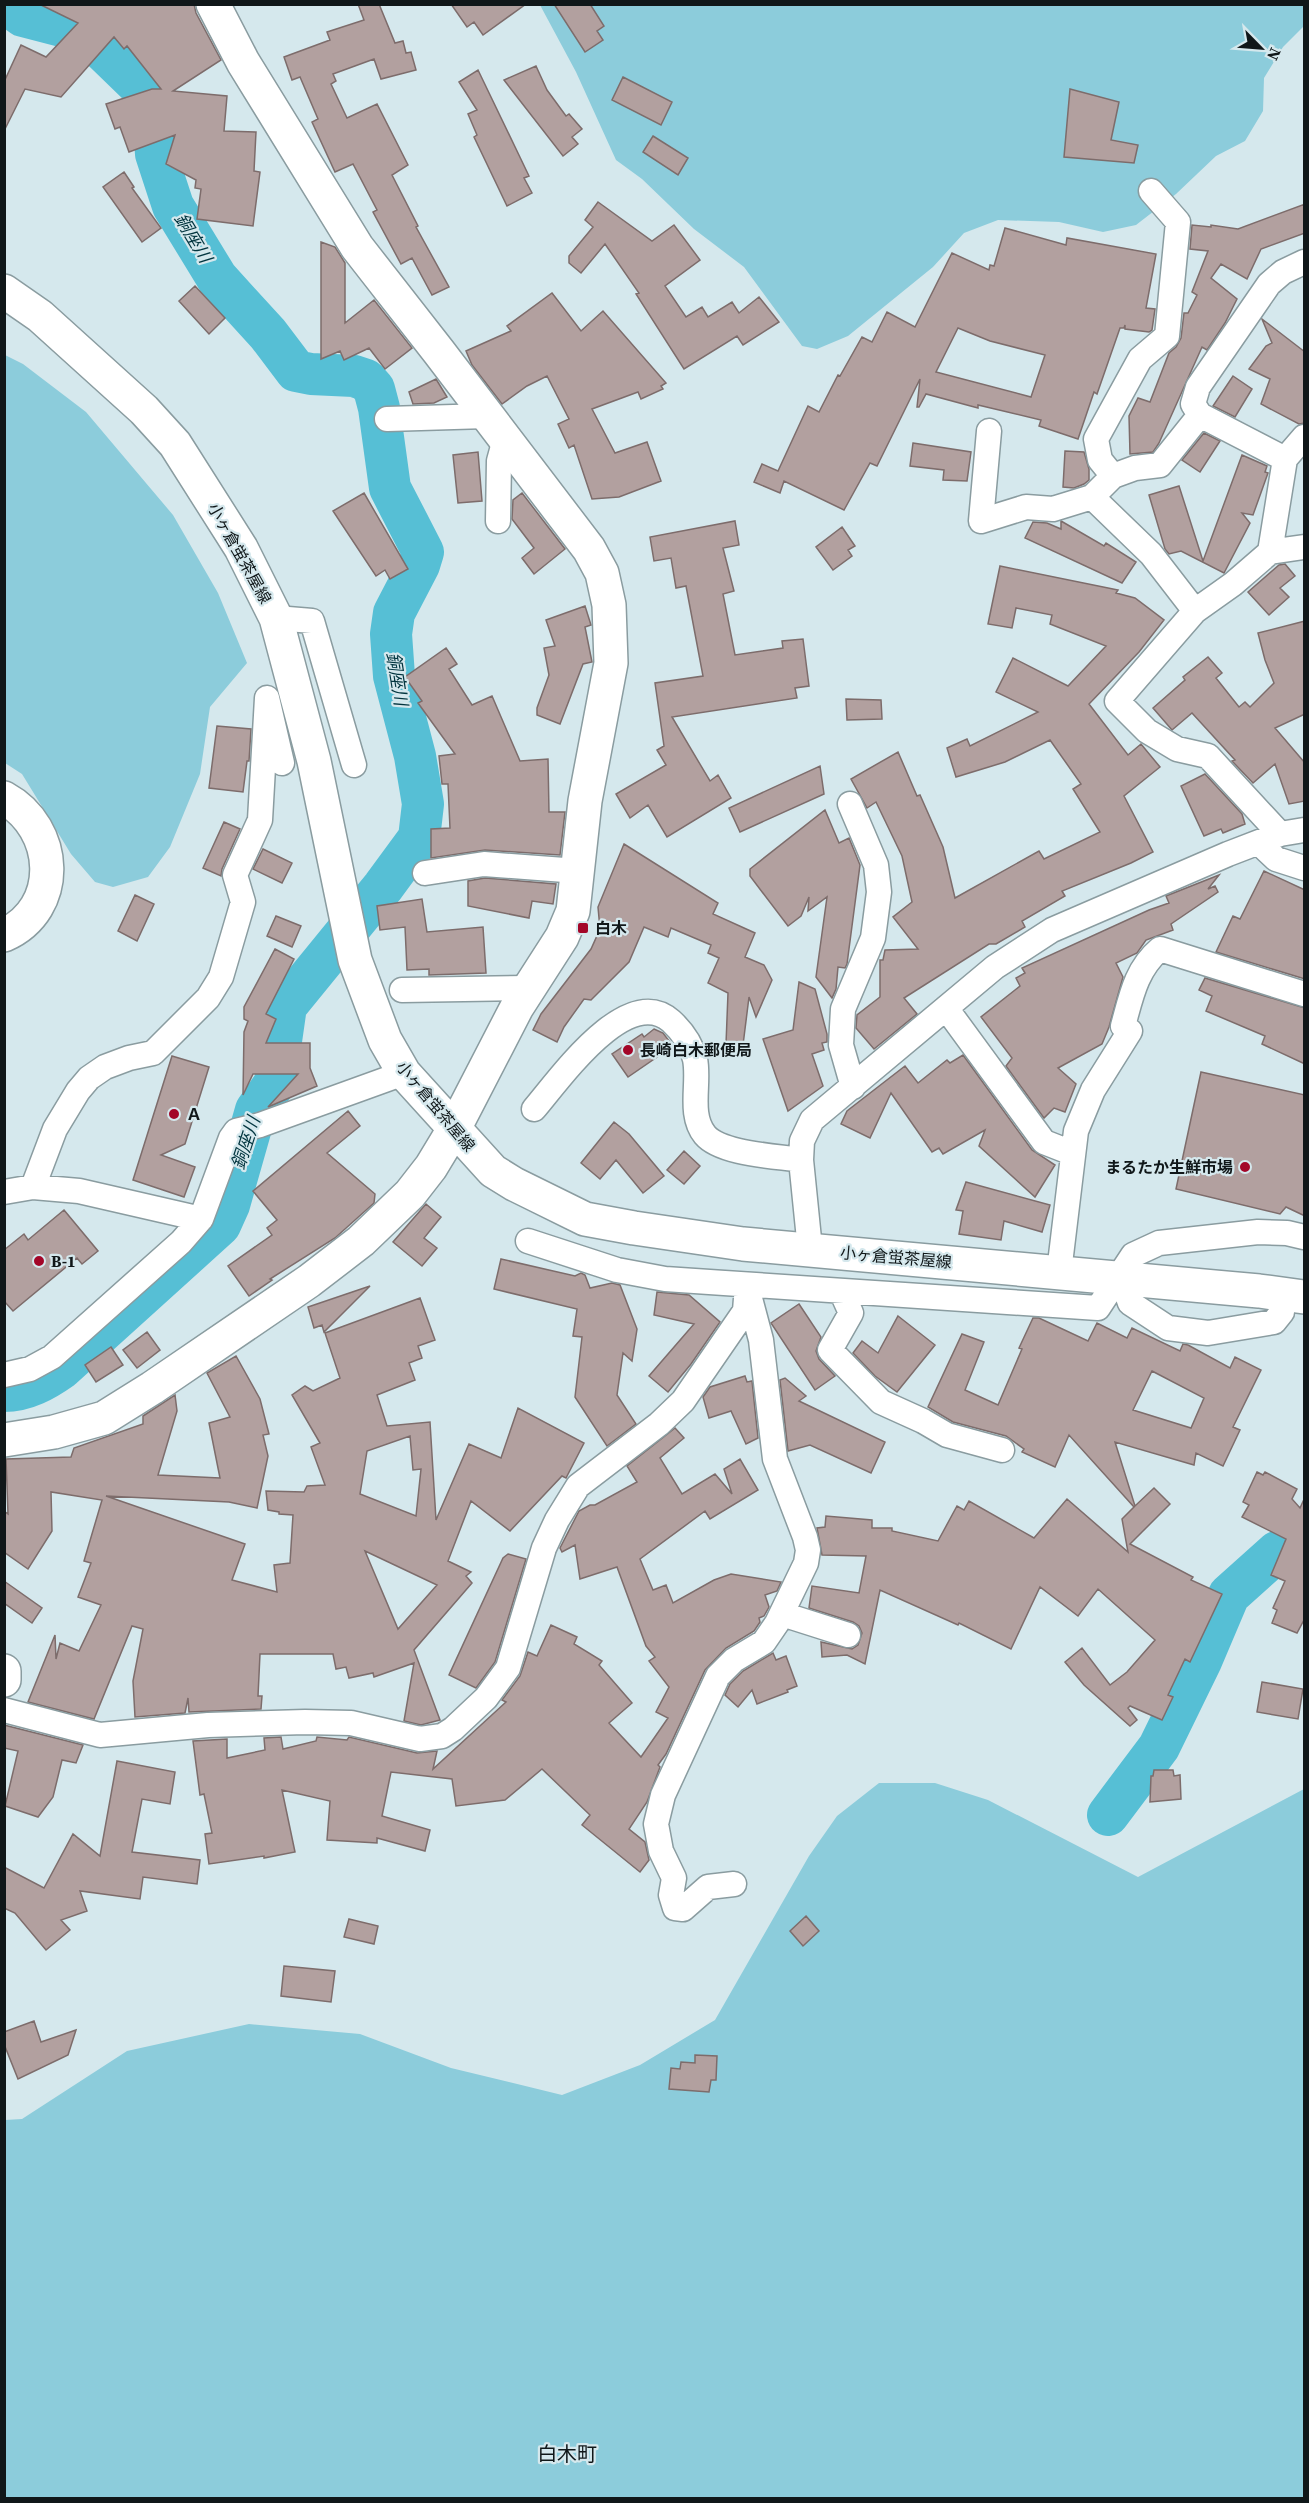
<svg xmlns="http://www.w3.org/2000/svg" width="1309" height="2503" viewBox="0 0 1309 2503" font-family="'Source Serif 4','Noto Sans JP',serif">
<style>
.green{fill:#8cccdb}
.lines{fill:none;stroke-linecap:round;stroke-linejoin:round}
.river{stroke:#56bfd5;stroke-width:42}
.building{fill:#b2a09f;stroke:#7d6c6b;stroke-width:1.5;fill-rule:evenodd}
.street-casing{stroke:#8a9ca0;stroke-width:27}
.secondary-casing{stroke:#8a9ca0;stroke-width:36}
.street{stroke:#fff;stroke-width:24}
.secondary{stroke:#fff;stroke-width:33}
.poi-dot{fill:#a30628;stroke:#d5e8ed;stroke-width:2}
.labels{text-anchor:middle;stroke-width:4.5;stroke-linejoin:round;paint-order:stroke}
.street-label{font-size:16px;fill:#101719;stroke:#d5e8ed}
.poi-label{font-size:16px;font-weight:bold;fill:#101719;stroke:#d5e8ed;text-anchor:start}
.water-label{font-size:18px;font-style:italic;fill:#02353f;stroke:#d5e8ed}
.quarter-label{font-size:20px;fill:#101719;stroke:#d5e8ed}
</style>
<rect width="100%" height="100%" fill="#d5e8ed"/>
<path class="green" d="M1304 4V26L1283 47 1264 78 1263 111 1245 141 1216 156 1176 194 1136 225 1103 232 1059 222 998 220 964 233 933 267 848 336 817 349 802 346 744 267 694 229 642 179 616 160 576 72 540 5Z
M5 355 23 364 86 412 173 515 218 593 247 663 210 707 200 774 170 847 148 877 113 887 95 882 71 854 22 774 5 763Z
M879 1783H935L988 1800 1138 1877 1304 1789V2498H5V2120L22 2119 127 2051 249 2024 360 2034 451 2068 562 2095 640 2065 715 2020 809 1856 837 1816Z"/>
<g class="lines">
<path class="river" d="M4 1391C26 1391 45 1380 62 1368L220 1225 229 1205 256 1110 275 1083 286 1006 383 887 419 838 423 804 415 756 394 676 391 634 394 613 419 565 423 552 390 488 379 408 374 389 366 380 354 376 311 374 296 371 268 334 217 278 173 206 156 154 152 98 88 36 73 29 23 16 6 4
M1108 1815 1159 1747 1201 1661 1229 1595 1277 1552 1304 1540"/>
</g>
<path class="building" d="M39 4H194L196 13 221 60 173 91 227 96 224 131 256 132 254 171 260 172 253 226 197 219 201 189 195 188 196 180 166 164 175 135 129 152 120 127 115 129 106 104 152 89H161L127 46 124 49 114 37 61 97 25 89 4 131V82L21 45 46 57 78 23Z
M358 4H379L395 43 403 41 406 53 411 52 416 70 381 79 374 59 333 74 336 81 331 84 347 118 377 104 408 165 392 175 418 226 416 227 449 287 432 295 412 258 401 264 373 212 377 210 353 164 335 172 312 122 318 119 300 77 292 80 284 57 330 40 327 32 364 20Z
M451 4H526L483 35 474 22 467 27Z
M554 4H590L604 26 597 31 603 40 585 52Z
M536 66 547 90 566 116 569 114 582 129 572 137 578 144 563 156 504 80Z
M478 70 529 176 524 178 532 193 507 206 474 137 477 135 468 114 477 110 459 82Z
M623 77 672 102 661 125 612 100Z
M1070 89 1119 102 1111 140 1138 145 1134 163 1064 157Z
M653 136 688 158 678 175 643 152Z
M124 172 134 187 132 188 161 228 142 242 103 187Z
M598 202 652 241 674 225 700 260 665 286 686 317 702 307 708 317 732 302 739 313 759 297 779 322 743 345 737 336 684 369 636 294 639 293 605 244 581 273 569 263V256L593 227 585 220Z
M1305 204V233L1261 249 1247 279 1221 264 1211 278 1237 299 1225 323 1207 350 1202 347 1159 443 1153 452 1130 454 1129 416 1138 398 1150 402 1169 353 1176 347 1181 338 1184 313H1188L1197 295 1192 292 1208 251 1190 249 1192 225 1211 227V225L1238 229Z
M1005 228 1066 245 1067 238 1156 254 1146 308 1155 309 1152 330 1149 332 1125 329V325L1124 328H1120L1097 394 1094 392 1078 439 1039 426 1041 420 978 405V408L926 394 919 407H917L920 379 877 466 870 463 844 510 784 481 780 493 754 482 762 464 778 471 808 406 819 412 838 375 840 376 862 337 872 342 887 312 915 327 952 253 989 270 990 265 994 266ZM958 328 990 341 1045 355 1031 397 936 372Z
M321 242 335 247 345 263V323L374 300 412 348 385 369 369 348 344 360 340 351 321 359Z
M195 286 225 318 209 334 179 301Z
M552 293 581 331 603 311 666 383 661 386 663 389 641 399 638 392 592 409 615 453 647 442 661 481 619 497 592 499 574 445 569 448 558 424 569 419 547 376 527 386 502 404 472 365 466 351 511 331 507 326Z
M1262 319 1305 352V423L1299 424 1261 404 1270 379 1249 369 1266 346 1272 343Z
M1233 376 1252 389 1235 417 1213 406Z
M436 379 447 397 434 403 413 404 409 392Z
M1204 433 1220 441 1200 472 1182 460Z
M913 443 971 452 967 481 943 480 944 470 910 466Z
M1065 451 1084 452 1089 469V480L1084 484 1074 488 1063 487Z
M478 452 482 501 458 503 453 455Z
M1242 455 1267 466 1265 472 1268 473 1253 515 1242 513 1250 523 1224 573 1181 551 1169 554 1165 549 1149 495 1179 486 1203 561Z
M364 493 408 569 390 579 385 570 376 576 333 511Z
M522 493 565 549 534 574 522 558 534 548 512 519 513 500Z
M735 521 739 545 723 548 734 591 723 594 735 655 783 648 782 641 803 639 809 686 795 688 797 698 672 717 710 781 718 775 731 798 667 837 648 805 630 818 616 794 666 765 657 750 664 746 655 683 703 676 686 586 676 588 671 558 654 561 650 537Z
M1061 521 1104 546 1106 543 1136 562 1122 583 1025 538 1033 522 1047 523 1061 529Z
M842 527 855 546 848 550 852 556 833 570 816 547Z
M1285 564 1295 576 1280 588 1289 597 1269 615 1248 592 1279 565Z
M1000 566 1118 590 1116 593 1135 598 1164 620 1139 652 1089 704 1128 755 1141 744 1160 767 1124 796 1153 852 1131 863 1062 891 1065 896 1022 921 1025 927 996 944H989L904 998 917 1014 874 1049 856 1028 857 1015 880 997V960H883L885 950 918 949 893 917 912 902 902 856 876 802 867 808 851 779 898 752 917 796 920 795 943 847 955 898 1039 851 1044 859 1100 832 1073 789 1081 784 1050 740 1005 762 956 777 947 748 967 739 970 746 1038 712 996 692 1013 658 1068 686 1106 646 1050 624 1052 615 1016 608 1012 628 988 624Z
M585 606 591 625 585 627 592 662 583 664 560 724 537 715V708L549 675 544 648 555 646 546 620Z
M1305 621V714L1275 728 1305 763V801L1289 804 1275 764 1253 783 1232 761 1235 760 1192 713 1172 730 1153 708 1185 680 1183 677 1208 657 1222 673 1216 678 1239 707 1245 702 1250 707 1274 683 1265 660 1258 633Z
M446 648 457 664 449 669 472 705 492 696 520 761 548 759 549 812H565L560 855 485 850 431 858V829L450 828 448 784H442L439 756 455 754 418 703 422 701 405 677Z
M846 699 881 700 882 719 847 720Z
M217 726 251 729 249 761H247L243 792 209 788Z
M820 766 824 794 740 832 729 808Z
M1205 774 1242 814 1245 824 1223 833 1221 829 1204 836 1181 786Z
M825 810 839 843 849 838 860 865 847 964 845 968 838 967 836 989 832 998 816 977 827 897 808 911 809 897 801 916 788 926 750 876V869Z
M224 822 240 829 222 869 221 876 203 868Z
M624 844 718 903 713 914 755 933 745 957 764 965 772 980 756 1017 749 997 743 1045 726 1044 728 993 708 983 719 958 708 953 711 945 671 928 668 937 644 927 629 962 591 1000 584 999 564 1027 557 1042 533 1030 541 1014 591 949 600 929 598 907Z
M263 849 292 863 282 883 253 869Z
M1264 871 1305 890V979L1216 952 1233 916 1240 919Z
M1219 875 1208 889 1215 886 1218 892 1171 924 1173 930 1146 940 1137 953 1116 963 1123 977 1109 1027 1102 1044 1058 1068 1076 1084 1065 1112 1054 1108 1044 1118 1006 1066 1012 1058 981 1017 1020 986 1016 978 1025 973 1022 968 1149 910 1169 903 1166 896Z
M485 878 556 884 553 904 532 901 529 918 468 906V881Z
M135 895 154 904 137 941 118 931Z
M422 899 427 932 483 927 486 973 429 975V969L407 970 405 927 380 930 377 906Z
M276 916 301 926 292 947 267 936Z
M275 949 294 959 266 1014 276 1019 266 1043H310V1068L317 1086 268 1107 298 1074H253L243 1095 244 1032 248 1021 244 1019V1007Z
M1205 978 1305 1008V1064L1262 1044 1265 1036 1206 1011 1212 996 1199 990Z
M799 982 815 989 827 1034V1042L822 1043 824 1050 812 1054 823 1086 788 1111 763 1039 793 1030Z
M654 1029 663 1033 673 1046 628 1077 612 1054 642 1034 644 1037Z
M963 1055 1032 1150 1055 1165 1035 1197 979 1146 985 1130 943 1154 939 1148 932 1152 891 1093 870 1138 841 1124 847 1111 905 1066 918 1083 947 1060 950 1063Z
M172 1056 209 1067 185 1144 161 1155 195 1167 184 1197 133 1180Z
M1201 1072 1305 1095V1216L1286 1207 1280 1214 1176 1189Z
M348 1111 360 1126 327 1153 375 1194 374 1203 335 1238 270 1279 272 1280 249 1296 228 1266 272 1235 267 1228 277 1220 253 1191Z
M614 1122 629 1134 664 1176 643 1193 616 1160 600 1179 581 1163Z
M684 1151 700 1166 684 1184 667 1170Z
M966 1182 1050 1205 1042 1232 1004 1221 1001 1240 959 1234 963 1211 956 1210Z
M426 1204 441 1217 424 1238 437 1248 422 1266 393 1242Z
M64 1210 98 1251 82 1264 77 1258 13 1311 4 1301V1250L24 1234 28 1240Z
M501 1259 575 1276 581 1273 585 1275 590 1288 612 1283 620 1285 637 1329 632 1361 623 1353 617 1395 636 1424 607 1446 575 1397 582 1337 573 1336 577 1309 494 1289Z
M370 1286 324 1332 322 1325 314 1328 308 1307Z
M657 1292 689 1295 720 1322 691 1364 668 1392 649 1376 694 1324 654 1315Z
M420 1298 435 1340 418 1346 422 1358 409 1363 415 1380 377 1395 387 1426 430 1422 436 1520 469 1444 501 1458 518 1408 584 1443 566 1478 562 1476 510 1531 471 1501 448 1561 471 1572 466 1576 472 1583 414 1650 440 1720 421 1725 404 1721 414 1663 374 1677 373 1673 349 1678 346 1667 336 1669 333 1654H260L258 1696H262L261 1709 189 1712 188 1698 185 1713 135 1717 133 1681 143 1629 132 1626 94 1719 28 1702 55 1635 56 1659 60 1643 79 1651 101 1605 78 1597 91 1563 84 1561 102 1500 51 1492 52 1531 28 1569 4 1552V1511L8 1514 6 1459 71 1457 74 1448 143 1424V1416L175 1395 177 1411 158 1475 220 1478 209 1423 230 1417 207 1373 236 1356 260 1399 269 1434 263 1435 268 1456 257 1508 229 1502 106 1496 245 1544 232 1580 277 1592 274 1565 290 1563 293 1515 279 1514V1512L268 1510 266 1491 304 1492 307 1486 325 1485 311 1447 320 1443 292 1395 305 1386 313 1391 340 1378 325 1333ZM410 1436 413 1470 421 1469 416 1516 360 1494 367 1451ZM365 1551 437 1585 398 1629Z
M799 1304 821 1337 816 1351 819 1359 835 1376 815 1390 771 1323Z
M898 1316 935 1345 897 1392 875 1376 853 1353 862 1341 878 1353Z
M1033 1318H1039L1088 1341 1097 1323 1127 1338 1132 1328 1180 1351 1183 1344 1188 1345 1230 1368 1235 1357 1261 1370 1233 1427 1240 1430 1223 1466 1196 1453 1194 1465 1115 1442 1135 1506 1154 1488 1170 1504 1130 1544 1193 1577 1191 1580 1222 1594 1190 1662 1185 1659 1168 1695 1173 1697 1162 1720 1130 1706 1128 1708 1137 1720 1130 1726 1084 1685 1065 1662 1082 1648 1110 1685 1127 1672 1155 1640 1098 1589 1078 1616 1040 1587 1011 1649 959 1623 958 1625 880 1590 865 1664 847 1655 822 1657 821 1642 852 1649 858 1645 862 1633 859 1626 853 1622 809 1608 812 1586 859 1593 866 1556 822 1555 817 1528 825 1527 826 1516 872 1520V1528H892V1531L938 1541 957 1506 964 1510 969 1501 1034 1538 1067 1499 1128 1552 1122 1519 1134 1507 1069 1435 1055 1467 1022 1452 1024 1449 1006 1436 953 1422 928 1407 962 1334 984 1342 965 1390 998 1405 1022 1349 1019 1348ZM1152 1371 1204 1398 1191 1428 1133 1410Z
M147 1332 160 1350 137 1368 123 1350Z
M111 1347 123 1365 96 1382 85 1365Z
M745 1376 747 1382 752 1381 758 1438 746 1444 731 1411 709 1418 703 1397 710 1387Z
M785 1378 806 1396 799 1401 885 1442 871 1473 810 1445 788 1451 780 1380Z
M675 1428 684 1438 660 1458 682 1494 715 1474 732 1494 724 1469 740 1459 758 1490 710 1519 705 1511 640 1559 653 1590 666 1585 673 1603 714 1580 731 1574 781 1582 777 1591 765 1595 769 1607 764 1616 759 1618 760 1622 754 1631 726 1648 705 1670 666 1754 658 1765 660 1767 647 1802 629 1829 645 1842 649 1860 640 1872 582 1825 590 1815 542 1769 505 1800 456 1806 452 1779 391 1772 382 1816 430 1830 425 1851 377 1838V1843L327 1840 330 1801 282 1790 295 1852 264 1858V1856L209 1864 205 1834 212 1833 204 1794 200 1795 193 1741 227 1739V1758L265 1750 264 1738 281 1737 283 1749 316 1741 317 1737 347 1740 349 1737 417 1753 437 1751 433 1769 506 1702 502 1700 520 1676 528 1652 537 1656 551 1625 577 1637 574 1644 602 1661 599 1665 632 1703 609 1723 641 1757 668 1718 656 1712 669 1687 649 1661 655 1657 646 1646 617 1567 580 1579 575 1545 562 1552 560 1548 579 1511 590 1505H595L637 1482 627 1466Z
M1257 1472 1263 1475 1265 1472 1297 1489 1292 1499 1300 1508 1305 1497V1618L1297 1633 1272 1623 1277 1610 1273 1608 1285 1581 1271 1575 1286 1539 1242 1517 1249 1505 1243 1502Z
M508 1554 526 1559 495 1662 476 1688 449 1675 503 1558Z
M4 1581 42 1608 32 1623 4 1603Z
M773 1653 776 1660 786 1656 797 1686 787 1690 788 1692 757 1704 752 1690 738 1707 725 1695 730 1684 743 1671Z
M1262 1682 1303 1689 1298 1719 1257 1712Z
M4 1725 83 1745 76 1763 62 1760 53 1797 38 1817 5 1806 18 1751 4 1748Z
M117 1761 175 1772 170 1804 142 1799 132 1852 200 1860 197 1884 143 1877 140 1899 80 1891 87 1911 61 1920 70 1930 46 1950 15 1913 4 1908V1867L44 1888 73 1834 100 1856Z
M1154 1770H1173L1174 1776 1180 1775 1181 1799 1150 1802 1151 1776H1153Z
M806 1916 819 1931 803 1946 790 1931Z
M349 1919 378 1926 374 1944 344 1937Z
M284 1966 335 1971 331 2002 281 1996Z
M34 2021 41 2042 76 2030 68 2055 18 2079 4 2044V2032Z
M695 2055 717 2056 716 2080H711L709 2092 669 2089 671 2068 680 2069 681 2062 695 2063Z"/>
<g class="lines">
<g class="street-casing">
<path id="street" d="M1151 191 1178 222 1167 336 1140 359 1096 439 1100 460 1113 476 1092 497 1151 554 1195 611
M387 419 487 416
M989 431 981 521 1026 507 1053 509 1092 497
M1285 459 1200 415 1193 404 1198 387 1269 284 1283 272 1304 262
M1113 476 1135 468 1160 465 1200 415
M498 521 499 461 505 439
M1270 552 1285 459 1304 437
M276 618 312 621 354 765
M850 804 876 865 879 892 873 938 843 1009 841 1045 853 1087
M1280 834 1208 756 1177 749 1147 731 1117 701 1195 611 1233 584 1270 552 1304 547
M1259 843 1276 859 1304 868
M425 873 484 864 578 871
M402 990 529 988
M946 1008 1044 1142 1072 1153
M534 1109C559 1080 627 982 671 1021 683 1032 691 1043 695 1059 700 1083 688 1114 705 1135 721 1154 776 1156 801 1160
M33 1187 55 1129 78 1091 89 1078 105 1067 129 1058 153 1053 208 998 221 977 243 902 235 875 260 820 267 698 282 763
M4 1192 33 1187 79 1191 201 1219 231 1138 236 1131 260 1125 404 1073
M528 1241 617 1270 665 1279 1098 1308 1133 1255 1159 1243 1258 1232 1287 1233 1304 1237
M810 1249 801 1160 802 1141 812 1120 995 967 1052 930 1228 854 1280 834 1304 830
M1059 1272 1076 1131 1093 1090 1130 1031 1123 1026C1131 997 1136 969 1160 949L1304 994
M1121 1277 1130 1303 1168 1328 1208 1333 1274 1322 1282 1312
M842 1293 851 1313 830 1350 881 1402 923 1421 947 1435 1002 1450
M4 1375 30 1369 52 1357 181 1242 201 1219
M782 1614 848 1635
M4 1710 100 1735 208 1725 305 1722 351 1723 420 1739 442 1736 453 1729 486 1698 508 1668 544 1548 557 1520 578 1486 659 1424 683 1401 745 1311 747 1286
M734 1884 708 1887 683 1909 675 1908 671 1895 674 1878 661 1851 656 1824 663 1795 718 1676 734 1660 764 1642 777 1623 806 1563 808 1550 805 1537 775 1459 761 1340 748 1291"/>
</g>
<g class="secondary-casing">
<path id="secondary" d="M4 291 40 316 144 410 175 444 241 548 276 618 314 761 355 960 385 1040 404 1073 493 1171 514 1184 585 1219 634 1228 743 1244 1259 1291 1304 1297
M4 798C59 828 63 909 4 935
M4 1440 54 1432 104 1418 152 1388 309 1281 361 1241 410 1194 431 1167 454 1129 517 1007 562 937 573 911 585 801 611 663 609 605 602 573 589 549 439 352 357 247 243 62 213 4
M4 1671V1680"/>
</g>
<use href="#street" class="street"/>
<use href="#secondary" class="secondary"/>
</g>
<g class="poi-dot">
<rect x="577" y="922" width="12" height="12" rx="3"/>
<circle cx="628" cy="1050" r="6"/>
<circle cx="174" cy="1114" r="6"/>
<circle cx="1245" cy="1167" r="6"/>
<circle cx="39" cy="1261" r="6"/>
</g>
<g class="labels">
<g class="street-label">
<text transform="translate(240 553) rotate(61)" y="6">小ヶ倉蛍茶屋線</text>
<text transform="translate(436 1106) rotate(50)" y="6">小ヶ倉蛍茶屋線</text>
<text transform="translate(896 1257) rotate(5)" y="6">小ヶ倉蛍茶屋線</text>
</g>
<g class="poi-label">
<text x="595" y="934">白木</text>
<text x="640" y="1056">長崎白木郵便局</text>
<text x="186" y="1120">Ａ</text>
<text x="1233" y="1173" text-anchor="end">まるたか生鮮市場</text>
<text x="51" y="1267">B-1</text>
</g>
<g class="water-label">
<text transform="translate(193 238) rotate(59)" y="6">銅座川</text>
<text transform="translate(397 679) rotate(81)" y="6">銅座川</text>
<text transform="translate(246 1143) rotate(-72)" y="6">銅座川</text>
</g>
<g class="quarter-label">
<text x="567" y="2461">白木町</text>
</g>
</g>
<rect width="1309" height="2503" fill="none" stroke="#101719" stroke-width="12"/>
<g transform="translate(1261 48) rotate(115)" stroke="#d5e8ed" stroke-width="4.5" paint-order="stroke">
<path d="M0-4.5L10 22L0 15L-10 22Z" fill="#101719"/>
<text y="-9" font-size="16" font-weight="bold" text-anchor="middle" fill="#101719">N</text>
</g>
</svg>
